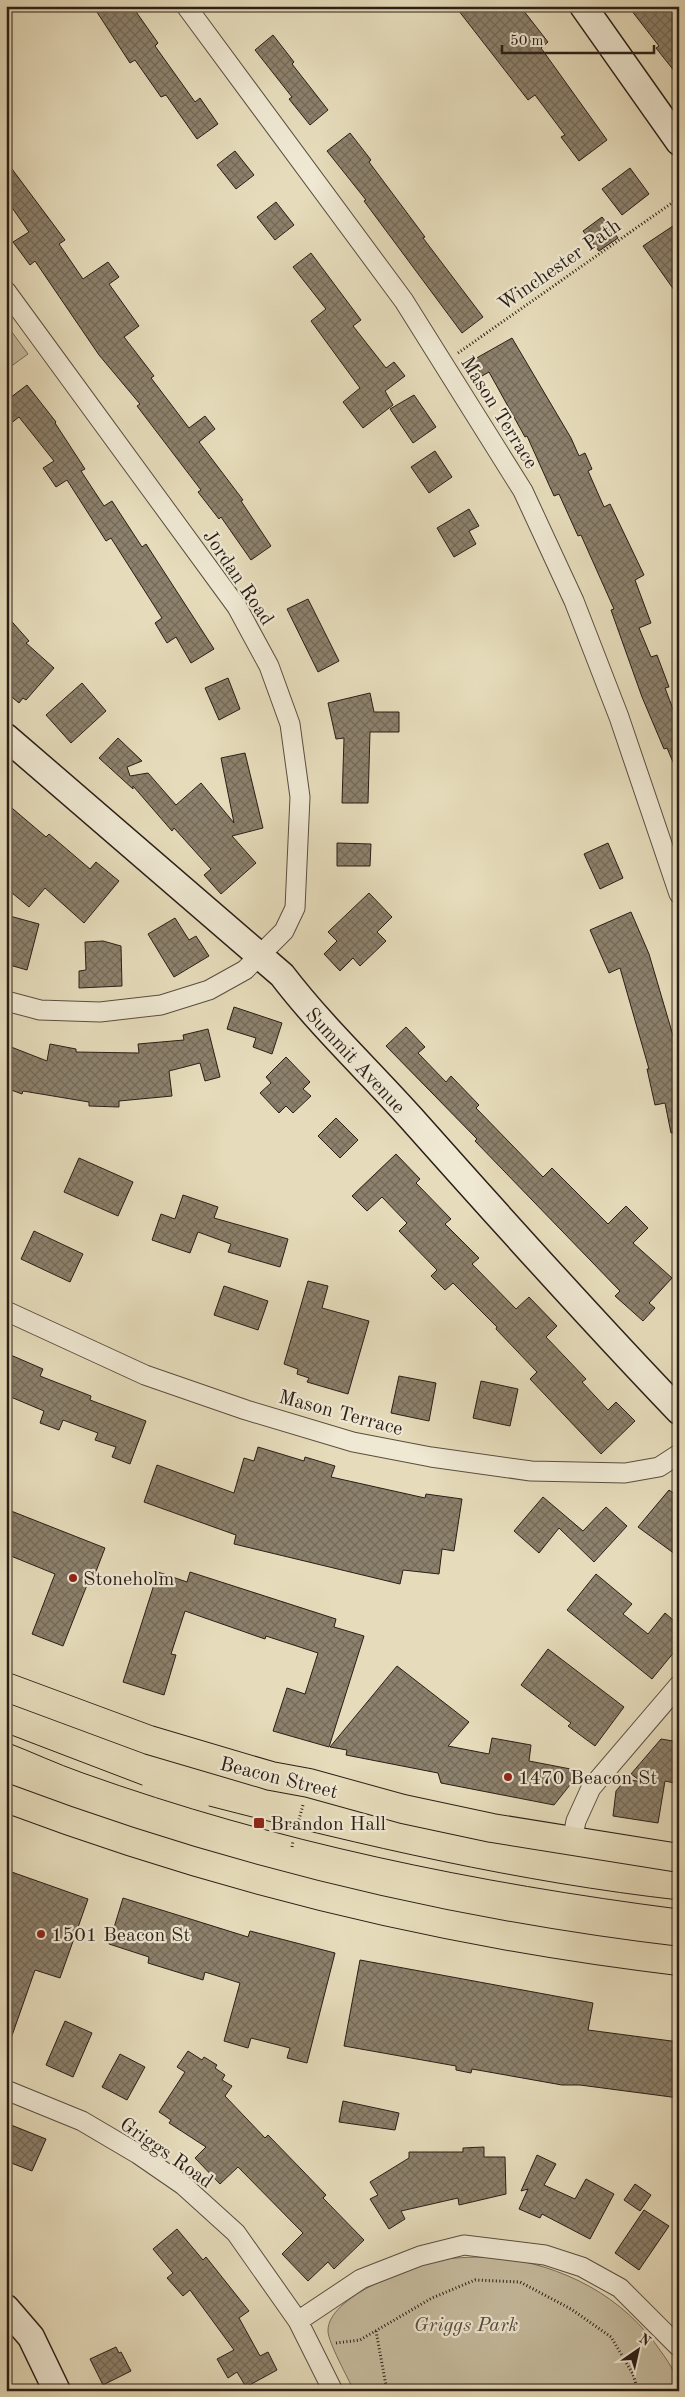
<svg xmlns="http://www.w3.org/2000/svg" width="685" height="2397" viewBox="0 0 685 2397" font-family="'Old Standard TT',serif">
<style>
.park{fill:#c6bc9f;stroke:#786d5b}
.building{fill:url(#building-cross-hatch);stroke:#2a1e17}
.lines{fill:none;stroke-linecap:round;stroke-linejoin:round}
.street-casing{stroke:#594e40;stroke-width:21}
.secondary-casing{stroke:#2a1e17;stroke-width:29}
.primary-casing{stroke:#2a1e17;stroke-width:30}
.path{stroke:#2a1e17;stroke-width:3;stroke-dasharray:1 2.5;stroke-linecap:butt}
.street{stroke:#efe8d3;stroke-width:19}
.secondary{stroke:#efe8d3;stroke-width:26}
.primary{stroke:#e6dcbb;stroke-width:28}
.tram{stroke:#2a1e17;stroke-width:1}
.poi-dot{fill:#8f2418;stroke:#efe8d3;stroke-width:2}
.labels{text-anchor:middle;stroke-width:4.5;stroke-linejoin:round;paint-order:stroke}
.street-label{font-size:20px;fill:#2a1e17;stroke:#efe8d3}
.poi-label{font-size:20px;fill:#2a1e17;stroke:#efe8d3;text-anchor:start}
.park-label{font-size:20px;font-style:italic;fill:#594d40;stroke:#efe8d3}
</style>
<defs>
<pattern id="building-cross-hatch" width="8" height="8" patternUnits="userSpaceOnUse" patternTransform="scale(1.25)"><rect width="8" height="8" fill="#8c816c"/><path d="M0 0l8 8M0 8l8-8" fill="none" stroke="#736958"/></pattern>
</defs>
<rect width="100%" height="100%" fill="#e6dcbb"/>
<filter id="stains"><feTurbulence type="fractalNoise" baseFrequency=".004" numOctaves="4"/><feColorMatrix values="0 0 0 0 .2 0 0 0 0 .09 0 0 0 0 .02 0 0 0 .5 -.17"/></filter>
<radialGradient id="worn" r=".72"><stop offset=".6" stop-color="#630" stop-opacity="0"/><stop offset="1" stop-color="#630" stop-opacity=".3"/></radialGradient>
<path class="park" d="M6 324 28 354 6 370Z
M496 2257C563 2265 624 2296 662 2353 670 2364 679 2378 679 2391H354C348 2378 328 2342 328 2331 327 2297 411 2266 439 2260 458 2257 477 2257 496 2257Z"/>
<path class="building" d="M93 6H132L158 43 155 46 195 102 200 98 218 124 197 139 166 95 161 97 135 60 130 63Z
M455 6H520L548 42 541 48 607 140 579 161 561 137 565 135 535 95 528 100Z
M628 6H679V77L656 48 659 46Z
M273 35 294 62 292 64 328 110 310 125 289 99 292 97 255 50Z
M350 133 371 160 369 162 425 237 423 238 483 317 462 333 364 201 366 200 327 151Z
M235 151 254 175 236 189 217 165Z
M6 161 65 240 59 244 83 279 108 262 119 277 109 284 139 326 124 337 154 376 151 378 189 428 205 416 215 429 199 442 243 500 241 501 271 546 251 560 221 517 219 519 198 492 201 490 137 406 140 404 99 355 35 261 30 265 13 242 29 232 6 199Z
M630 168 649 194 622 215 602 189Z
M276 202 294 225 275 240 257 217Z
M602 217 618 238 599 251 583 231Z
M679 222V297L643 246Z
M311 253 361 320 353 326 386 368 394 362 405 376 385 391 393 405 363 428 343 402 360 388 311 321 326 309 293 267Z
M512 338 571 438 579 456 585 453 592 469 588 471 604 507 610 504 644 575 635 580 651 623 639 628 651 657 657 655 669 687 665 688 679 725V776L667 748 664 749 642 697 611 610 614 609 581 535 578 536 559 494 554 496 527 436 525 437 489 372 482 376 473 360Z
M27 385 56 422 55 423 85 469 81 471 104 506 112 501 142 547 146 544 214 649 191 663 176 637 167 643 155 623 162 618 111 538 106 541 67 480 56 487 43 468 54 461 19 417 6 427V401Z
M414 395 436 427 413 443 390 409Z
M435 451 452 477 429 493 411 467Z
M469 509 479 526 469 531 476 544 454 557 437 528Z
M308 599 339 661 318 672 287 609Z
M6 615 29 641 26 643 54 668 26 700 23 698 19 703 6 692Z
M228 678 240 709 219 720 205 688Z
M82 683 106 711 71 743 46 715Z
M370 693 374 712H399V732H370L368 803H342L344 738 336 739 328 703Z
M118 738 142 761 127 767 130 776 148 773 176 805 201 783 234 823 221 758 245 753 263 828 232 836 256 863 221 894 204 875 211 869 174 828 172 831 133 786V789L99 758Z
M6 803 46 837 49 834 90 869 96 862 119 881 84 923 45 888 29 907 6 888Z
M337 843 371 844 370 866H337Z
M608 843 623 878 600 889 584 854Z
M369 893 392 917 377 932 386 941 360 966 353 958 340 971 324 954 337 941 328 932Z
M631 912 649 954 679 1056V1132L671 1133 665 1103 655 1105 647 1069H649L620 968 609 973 590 930Z
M6 915 39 924 27 970 6 964Z
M175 918 189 940 196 936 209 956 174 977 148 934Z
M103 941 121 946 122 986 79 988V971L86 970 85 942Z
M234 1007 282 1023 272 1054 253 1047 256 1038 227 1029Z
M406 1027 425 1047 418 1053 446 1082 451 1076 479 1105 476 1108 543 1177 552 1168 608 1224 626 1206 648 1228 633 1243 672 1278 649 1303 655 1308 643 1321 615 1296 620 1291 475 1141 477 1139 386 1046Z
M208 1029 220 1077 205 1081 200 1063 169 1071 172 1096 119 1101V1107L89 1106V1102L23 1091 22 1094 6 1088V1045L47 1061 50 1044 76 1049V1052L139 1053 138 1044 184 1040 183 1035Z
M286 1057 310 1082 303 1089 311 1096 293 1113 286 1106 279 1113 260 1093 271 1083 266 1077Z
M336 1118 358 1140 340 1158 318 1136Z
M396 1154 420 1179 416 1183 451 1219 445 1224 479 1258 472 1264 516 1309 529 1297 557 1326 546 1337 586 1379 582 1382 608 1410 616 1402 635 1421 601 1454 530 1379 537 1372 496 1329 497 1327 453 1283 445 1290 431 1276 437 1270 399 1231 407 1223 382 1197 367 1211 352 1196Z
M79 1158 133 1182 118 1216 64 1192Z
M183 1195 218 1207 214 1218 288 1239 280 1267 228 1252 231 1244 198 1232 190 1253 152 1240 161 1214 175 1219Z
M34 1231 83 1254 70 1282 21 1259Z
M308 1281 328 1286 322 1308 369 1321 348 1394 307 1382 309 1378 297 1374 298 1369 284 1364Z
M224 1286 268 1301 258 1330 214 1315Z
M6 1353 43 1369 40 1376 91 1396 90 1400 146 1421 130 1464 112 1457 116 1447 95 1440 98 1433 63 1420 59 1430 40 1423 44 1411 6 1395Z
M399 1376 436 1383 429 1421 391 1413Z
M481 1381 518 1389 510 1426 473 1418Z
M258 1447 304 1461 305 1457 335 1466 331 1477 425 1498 426 1494 462 1499 454 1551 442 1549 439 1574 403 1570 400 1584 234 1544 236 1535 144 1502 157 1465 234 1493 244 1458 254 1461Z
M669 1490 679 1497V1557L638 1527Z
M543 1497 583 1531 606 1507 627 1526 594 1562 559 1528 539 1553 514 1531Z
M6 1509 105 1548 90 1587 87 1585 63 1646 32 1634 55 1574 6 1554Z
M158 1572 187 1582 190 1572 336 1619 334 1627 364 1636 329 1747 273 1731 287 1688 305 1694 318 1653 266 1636 265 1639 185 1611 171 1654 176 1655 164 1695 123 1682Z
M596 1574 632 1604 623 1614 648 1634 665 1613 679 1625V1646L652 1679 567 1610Z
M548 1649 624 1707 595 1746 568 1726 571 1723 521 1685Z
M397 1666 469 1722 448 1746 489 1754 492 1738 531 1745 529 1761 581 1771 554 1805 441 1783 438 1773 346 1755 347 1750 330 1747Z
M661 1739 679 1742V1784L665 1781 658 1823 613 1816 616 1791 626 1779 642 1782 631 1774Z
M6 1870 88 1899 60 1978 35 1970 9 2044 6 2043Z
M123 1898 248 1937 250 1931 335 1953 307 2063 287 2058 290 2048 251 2038 248 2048 224 2041 240 1983 205 1972 203 1980 148 1963 149 1957 109 1944Z
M360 1960 593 2003 588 2030 679 2042V2098L580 2085H562L472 2069 471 2073 456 2070V2066L344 2046Z
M65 2021 92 2033 73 2077 46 2065Z
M188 2051 202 2060 204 2057 217 2065 215 2068 225 2075 222 2080 232 2086 225 2096 265 2138 268 2135 302 2170 326 2195 323 2198 364 2240 334 2269 328 2262 308 2281 282 2254 303 2233 238 2167 220 2184 195 2158 206 2147 169 2123 171 2120 159 2112 185 2072 177 2067Z
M120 2054 145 2067 127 2100 102 2087Z
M343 2101 399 2113 395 2130 339 2122Z
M6 2123 46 2139 32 2171 6 2161Z
M484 2147V2157H505L506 2194 459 2205 458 2198 401 2211 405 2219 389 2229 370 2199 378 2195 370 2182 409 2158V2152H463V2148Z
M537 2155 556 2164 544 2185 575 2199 586 2179 614 2194 590 2239 542 2214 540 2218 519 2209 528 2189 521 2191Z
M635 2184 651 2195 640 2211 624 2200Z
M644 2210 669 2226 639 2270 615 2253Z
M177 2229 203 2260 206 2257 249 2311 239 2318 260 2356 268 2352 277 2370 246 2387 237 2372 228 2378 217 2359 234 2350 190 2290 183 2296 167 2278 173 2273 153 2249Z
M116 2347 119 2353 121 2352 131 2371 103 2385 90 2359Z"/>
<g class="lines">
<g class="street-casing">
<path id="street" d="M186 6 404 301 523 491 574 601 619 717 679 894
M6 291 237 607 269 666 290 724 300 797 295 908 284 931 245 970 209 990 161 1005 100 1012 40 1010 6 1001
M6 1311 145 1375 246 1410 353 1442 431 1457 531 1471 625 1473 659 1467 679 1454
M572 1841 576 1821 591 1788 679 1685
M6 2090 82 2121 138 2154 183 2185 236 2233 298 2321 333 2391
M298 2321 361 2279 420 2256 464 2245 545 2255 582 2267 620 2288 679 2347"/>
</g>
<g class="secondary-casing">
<path id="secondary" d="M583 6 679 142
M6 737 282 975C321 1026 368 1070 411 1118 499 1217 587 1315 679 1411
M6 2308 31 2337 57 2391"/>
</g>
<g class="primary-casing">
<path id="primary" d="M6 1687 149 1740 271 1776 309 1783 403 1809 492 1828 679 1858
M6 1798C224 1880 448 1934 679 1961"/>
</g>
<path class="path" d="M458 353 679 198
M298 1823 303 1805
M292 1847 293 1841
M376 2331 387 2391
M336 2343 360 2340 432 2298 475 2280 520 2282 571 2309 611 2337 633 2374 638 2391
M668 2391 679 2382"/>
<use href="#street" class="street"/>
<use href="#secondary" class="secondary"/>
<use href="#primary" class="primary"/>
<path class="tram" d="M6 1733 142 1785
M6 1742C32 1752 57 1764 83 1773 276 1842 476 1883 679 1909
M209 1806C364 1846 519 1882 679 1900"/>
</g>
<g class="poi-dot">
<circle cx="73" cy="1578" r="5"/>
<circle cx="508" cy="1777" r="5"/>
<rect x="253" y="1817" width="12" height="12" rx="2.5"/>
<circle cx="41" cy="1934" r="5"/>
</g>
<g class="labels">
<g class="street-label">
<text transform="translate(559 264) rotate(-35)" y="7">Winchester Path</text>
<text transform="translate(500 412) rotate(58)" y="7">Mason Terrace</text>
<text transform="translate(239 577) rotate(56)" y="7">Jordan Road</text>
<text transform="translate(356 1060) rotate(47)" y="7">Summit Avenue</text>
<text transform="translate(341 1412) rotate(15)" y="7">Mason Terrace</text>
<text transform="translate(279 1777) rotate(14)" y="7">Beacon Street</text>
<text transform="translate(167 2152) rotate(35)" y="7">Griggs Road</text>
</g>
<g class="poi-label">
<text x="83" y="1585">Stoneholm</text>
<text x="518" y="1784">1470 Beacon St</text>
<text x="270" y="1830">Brandon Hall</text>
<text x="51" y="1941">1501 Beacon St</text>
</g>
<g class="park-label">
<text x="466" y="2331">Griggs Park</text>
</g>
</g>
<rect width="685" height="2397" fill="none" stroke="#e6dcbb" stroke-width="25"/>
<rect x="8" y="8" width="670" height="2382" fill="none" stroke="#2a1e17" stroke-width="2.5"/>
<rect x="12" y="12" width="660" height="2372" fill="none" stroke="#2a1e17"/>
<g transform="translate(638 2350) rotate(34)" stroke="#efe8d3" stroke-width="4" paint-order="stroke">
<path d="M0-4L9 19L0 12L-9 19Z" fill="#2a1e17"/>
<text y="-8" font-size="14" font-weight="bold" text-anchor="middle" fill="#2a1e17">N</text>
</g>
<path d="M502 45v8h152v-8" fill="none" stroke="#2a1e17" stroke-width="2.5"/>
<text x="510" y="45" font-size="15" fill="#2a1e17" stroke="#efe8d3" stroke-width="4" paint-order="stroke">50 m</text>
<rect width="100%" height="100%" filter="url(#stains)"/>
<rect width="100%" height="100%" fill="url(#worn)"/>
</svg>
